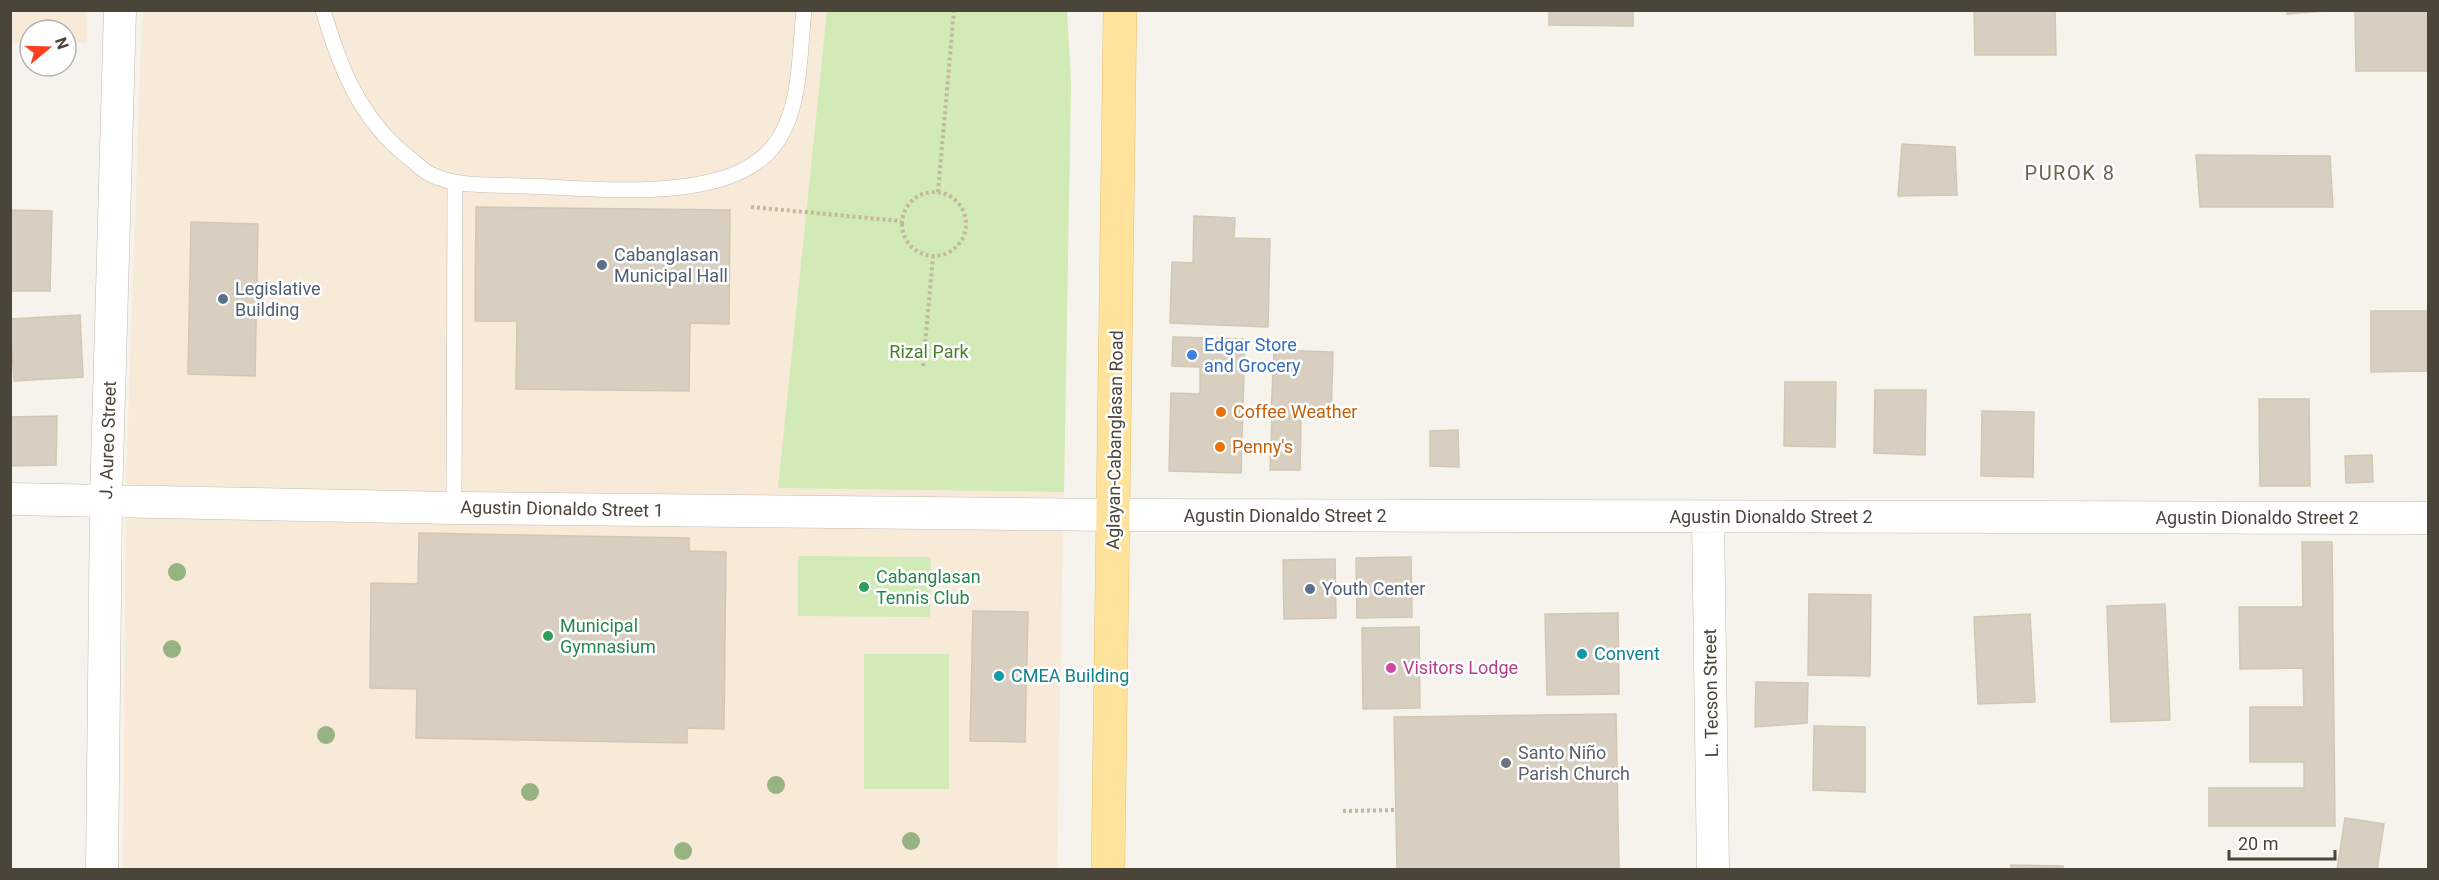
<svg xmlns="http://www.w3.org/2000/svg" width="2439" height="880" viewBox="0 0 2439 880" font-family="Roboto,sans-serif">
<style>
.commercial{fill:#f7ead8}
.green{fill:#d2eab5}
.building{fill:#d8cfc1;stroke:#d3c7b4;stroke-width:1.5}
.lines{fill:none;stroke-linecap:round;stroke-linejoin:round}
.lane-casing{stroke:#c2bbae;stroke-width:16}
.street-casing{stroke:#c2bbae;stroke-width:33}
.primary-casing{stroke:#e6c16a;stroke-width:34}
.path{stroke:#c4b79f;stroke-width:4;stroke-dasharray:3 3;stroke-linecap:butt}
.lane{stroke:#fff;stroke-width:15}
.street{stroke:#fff;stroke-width:32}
.primary{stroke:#ffe39c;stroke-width:33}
.tree{fill:#97b381}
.service-dot{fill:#5c6f8a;stroke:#fff;stroke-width:2}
.shop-dot{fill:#3f7fe0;stroke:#fff;stroke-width:2}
.food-dot{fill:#e8710a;stroke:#fff;stroke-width:2}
.leisure-dot{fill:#2e9e5b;stroke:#fff;stroke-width:2}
.culture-dot{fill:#0f9aa8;stroke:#fff;stroke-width:2}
.hotel-dot{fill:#d1479c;stroke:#fff;stroke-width:2}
.worship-dot{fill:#6b7280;stroke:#fff;stroke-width:2}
.labels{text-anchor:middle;stroke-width:5;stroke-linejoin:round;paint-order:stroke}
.service-label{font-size:18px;fill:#4e5e75;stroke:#fff;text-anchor:start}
.shop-label{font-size:18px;fill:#366cbe;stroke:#fff;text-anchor:start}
.park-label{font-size:18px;fill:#4a7f2a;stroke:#fff}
.food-label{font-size:18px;fill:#c56008;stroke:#fff;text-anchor:start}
.street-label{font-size:18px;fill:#4b4439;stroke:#fff}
.leisure-label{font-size:18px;fill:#27864d;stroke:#fff;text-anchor:start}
.culture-label{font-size:18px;fill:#0d838f;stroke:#fff;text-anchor:start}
.hotel-label{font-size:18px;fill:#b23c85;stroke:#fff;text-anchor:start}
.worship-label{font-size:18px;fill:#5b616d;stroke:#fff;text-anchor:start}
.neighbourhood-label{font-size:20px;letter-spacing:1.5px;fill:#6e6250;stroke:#fff}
</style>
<rect width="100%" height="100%" fill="#f6f3ec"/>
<path class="commercial" d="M11 10 87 11V43H66V30H30V43H11Z
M142 11H1067L1071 83 1057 869 123 870 126 479Z"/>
<path class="green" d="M827 11H1067L1071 83 1064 492 778 488Z
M798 556 931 557 930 617 798 616Z
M864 654H949V789H864Z"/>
<path class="building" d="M1549 10H1633V26L1549 25Z
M1974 10H2055L2056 55H1975Z
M2287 10H2338L2287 14Z
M2355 10H2428V71H2356Z
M1902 144 1955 147 1957 195 1898 196Z
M2196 155 2330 156 2333 207H2200Z
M476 207 730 210 729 324 690 323 689 391 516 389 517 321H475Z
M10 210 52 211 50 291H10Z
M1194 216 1235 218 1234 238 1270 239 1268 327 1170 323 1172 262 1193 263Z
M191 222 258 224 255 376 188 374Z
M2371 311H2428V371L2371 372Z
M80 315 83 377 14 381 10 319Z
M1173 337 1245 339 1241 473 1169 471 1171 393 1200 394V367L1172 366Z
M1274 350 1333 352 1331 418 1271 417Z
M1785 382H1836L1835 447 1784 446Z
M1875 390H1926L1925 455 1874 453Z
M2259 399H2309L2310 486H2260Z
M1982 411 2034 412 2033 477 1981 476Z
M57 416 56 465 10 466V417Z
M1272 418 1301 419 1300 470H1270Z
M1458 430 1459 467 1430 466V431Z
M2372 455 2373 482 2346 483 2345 456Z
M419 533 689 538V551L726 552 724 729 687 728V743L416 738 417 689 370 688 371 583 418 584Z
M2302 542H2332L2335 826H2209V788H2304V762H2250V707H2304L2303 668 2240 669 2239 607H2303Z
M1411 557 1412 617 1357 618 1356 558Z
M1335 559 1336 618 1284 619 1283 560Z
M1809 594 1871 595 1870 676 1808 675Z
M2165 604 2170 720 2111 722 2107 606Z
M973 611 1028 612 1025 742 970 741Z
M1618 613 1619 694 1547 695 1545 614Z
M2030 614 2035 702 1978 704 1974 617Z
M1419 627 1420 708 1363 709 1362 628Z
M1756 682 1808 683 1807 723 1755 727Z
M1616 714 1619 870H1397L1394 717Z
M1814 726 1865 727V792L1813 790Z
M2345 818 2384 824 2377 870H2337Z
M2011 865 2063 866V870H2011Z"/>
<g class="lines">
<g class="lane-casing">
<path id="lane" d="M323 10C340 68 360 119 408 157 415 162 422 170 430 174 457 188 494 184 524 186 586 188 664 197 724 178 741 173 762 161 773 147 802 111 799 54 804 10
M454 508 455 183"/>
</g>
<g class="street-casing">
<path id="street" d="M10 499 454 508 1114 515 2428 518
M1708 517 1713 870
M102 870 106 501 120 10"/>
</g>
<g class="primary-casing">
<path id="primary" d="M1108 870 1120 10"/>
</g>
<path class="path" d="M902 224a32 32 0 1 1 64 0a32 32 0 1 1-64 0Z
M938 192 954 10
M751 207 901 221
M923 366 933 257
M1343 811 1396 810"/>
<use href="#lane" class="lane"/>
<use href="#street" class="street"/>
<use href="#primary" class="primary"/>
</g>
<g class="tree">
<circle cx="177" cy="572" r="9"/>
<circle cx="172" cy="649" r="9"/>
<circle cx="326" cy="735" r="9"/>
<circle cx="776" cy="785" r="9"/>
<circle cx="530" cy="792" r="9"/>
<circle cx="911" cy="841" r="9"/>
<circle cx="683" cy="851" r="9"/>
</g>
<g class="service-dot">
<circle cx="602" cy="265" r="6"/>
<circle cx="223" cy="299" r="6"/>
<circle cx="1310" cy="589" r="6"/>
</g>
<circle class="shop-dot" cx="1192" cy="355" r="6"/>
<g class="food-dot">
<circle cx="1221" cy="412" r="6"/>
<circle cx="1220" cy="447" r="6"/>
</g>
<g class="leisure-dot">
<circle cx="864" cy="587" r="6"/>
<circle cx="548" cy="636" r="6"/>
</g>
<g class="culture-dot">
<circle cx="1582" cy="654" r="6"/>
<circle cx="999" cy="676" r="6"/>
</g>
<circle class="hotel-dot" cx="1391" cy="668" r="6"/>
<circle class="worship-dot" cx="1506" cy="763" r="6"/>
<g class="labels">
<g class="service-label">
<text x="614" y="261">Cabanglasan<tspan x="614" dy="21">Municipal Hall</tspan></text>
<text x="235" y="295">Legislative<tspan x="235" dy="21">Building</tspan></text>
<text x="1322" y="595">Youth Center</text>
</g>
<g class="shop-label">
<text x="1204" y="351">Edgar Store<tspan x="1204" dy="21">and Grocery</tspan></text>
</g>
<g class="park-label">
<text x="929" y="358">Rizal Park</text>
</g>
<g class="food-label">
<text x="1233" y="418">Coffee Weather</text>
<text x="1232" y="453">Penny's</text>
</g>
<g class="street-label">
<text transform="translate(108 440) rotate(-88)" y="6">J. Aureo Street</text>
<text transform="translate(1115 440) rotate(-89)" y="6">Aglayan-Cabanglasan Road</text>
<text transform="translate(562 509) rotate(1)" y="6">Agustin Dionaldo Street 1</text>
<text x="1285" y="522">Agustin Dionaldo Street 2</text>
<text x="1771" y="523">Agustin Dionaldo Street 2</text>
<text x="2257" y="524">Agustin Dionaldo Street 2</text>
<text transform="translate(1711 693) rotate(-91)" y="6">L. Tecson Street</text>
</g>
<g class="leisure-label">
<text x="876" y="583">Cabanglasan<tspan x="876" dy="21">Tennis Club</tspan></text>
<text x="560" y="632">Municipal<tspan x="560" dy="21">Gymnasium</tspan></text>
</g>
<g class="culture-label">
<text x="1594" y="660">Convent</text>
<text x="1011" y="682">CMEA Building</text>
</g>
<g class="hotel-label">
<text x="1403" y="674">Visitors Lodge</text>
</g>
<g class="worship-label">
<text x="1518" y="759">Santo Niño<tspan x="1518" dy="21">Parish Church</tspan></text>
</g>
<g class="neighbourhood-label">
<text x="2070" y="180">PUROK 8</text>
</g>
</g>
<rect width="2439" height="880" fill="none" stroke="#4b4439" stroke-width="24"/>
<g transform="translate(48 48) rotate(71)"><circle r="28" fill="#ffffff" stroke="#b7b4b0" stroke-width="1.5"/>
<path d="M0-4.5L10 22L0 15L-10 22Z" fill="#fc3f1d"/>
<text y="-9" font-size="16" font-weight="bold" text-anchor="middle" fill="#4b4439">N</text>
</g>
<path d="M2229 850v9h106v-9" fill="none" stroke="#4b4439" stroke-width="3"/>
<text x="2238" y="850" font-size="18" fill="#4b4439" stroke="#ffffff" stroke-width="4.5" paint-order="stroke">20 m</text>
</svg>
